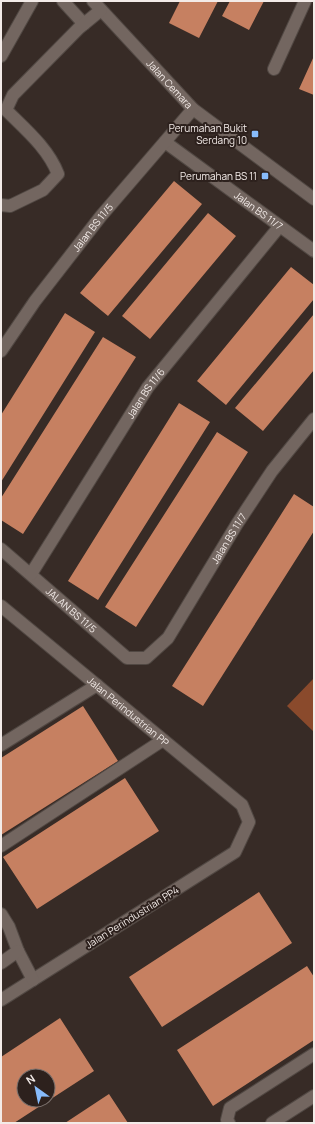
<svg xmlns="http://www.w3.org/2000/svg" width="315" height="1124" viewBox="0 0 315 1124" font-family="Manrope,sans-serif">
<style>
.water{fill:#8a4a2c}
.building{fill:#c68061;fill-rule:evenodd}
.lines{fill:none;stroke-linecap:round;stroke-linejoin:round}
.minor-casing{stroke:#514843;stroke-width:14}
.minor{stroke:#736660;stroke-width:12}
.poi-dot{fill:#87bbfb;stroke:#2d211d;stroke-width:1.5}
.labels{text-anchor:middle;stroke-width:4;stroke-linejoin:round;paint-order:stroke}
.street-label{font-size:10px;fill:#f3ebe8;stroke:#2d211d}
.poi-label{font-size:10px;fill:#f3ebe8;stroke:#2d211d;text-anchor:end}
</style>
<rect width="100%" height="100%" fill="#372b26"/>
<path class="water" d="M314 678V732L287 706Z"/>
<path class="building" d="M180 1H218L199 38 169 23Z
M230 1H264L249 30 222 16Z
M314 56V95L299 89Z
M174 181 202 204 108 316 80 293Z
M208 213 236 236 150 339 122 316Z
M291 267 314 285V299L226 405 197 381Z
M65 313 95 332 1 482V415Z
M314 314V370L263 431 235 408Z
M103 337 136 357 23 534 1 520V498Z
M179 403 210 422 98 600 68 581Z
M217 432 248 452 136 627 105 607Z
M294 494 314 507V531L203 706 172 686Z
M83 706 118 761 1 835V758Z
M125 778 159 831 37 909 3 857Z
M259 892 292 943 162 1027 129 977Z
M307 966 314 977V1040L213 1106 177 1050Z
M60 1018 94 1071 14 1123H1V1057ZM24 1076H48V1100H24Z
M109 1094 128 1123H65Z"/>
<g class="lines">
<g class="minor-casing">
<g id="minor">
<path d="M63 1 84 24"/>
<path id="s1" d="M93 1 193 109 314 199"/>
<path d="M1 56 32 1"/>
<path d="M274 69 305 1"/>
<path id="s2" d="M165 142 314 251"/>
<path d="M1 205 10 206 43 190 58 174C48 148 25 129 6 110L13 95 79 28 101 10"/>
<path id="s3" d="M1 351 35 301 101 216 193 109"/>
<path id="s4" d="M1 549 127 658H146L168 638 237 524 272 471 314 419"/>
<path id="s5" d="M31 574 148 387 279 227"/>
<path id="s6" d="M1 606 242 805 249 822 235 852 1 1000"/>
<path d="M1 745 97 685"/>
<path d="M1 846 163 740"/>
<path d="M1 914 9 927 18 951 33 980"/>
<path d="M1 963 18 951"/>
<path d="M229 1123 227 1120 230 1108 314 1054"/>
<path d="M272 1123 314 1096"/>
</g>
</g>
<use href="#minor" class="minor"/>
</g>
<g class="poi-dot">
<rect x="251" y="130" width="8" height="8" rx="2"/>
<rect x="261" y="172" width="8" height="8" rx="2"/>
</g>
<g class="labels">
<g class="street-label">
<text dy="4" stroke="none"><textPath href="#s1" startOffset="113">Jalan Cemara</textPath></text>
<text dy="4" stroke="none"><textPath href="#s2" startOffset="116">Jalan BS 11/7</textPath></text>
<text dy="4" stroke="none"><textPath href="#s3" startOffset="154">Jalan BS 11/5</textPath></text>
<text dy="4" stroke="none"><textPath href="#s5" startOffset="214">Jalan BS 11/6</textPath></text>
<text dy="4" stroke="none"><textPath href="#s4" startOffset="332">Jalan BS 11/7</textPath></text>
<text dy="4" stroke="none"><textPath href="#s4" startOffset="93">JALAN BS 11/5</textPath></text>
<text dy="4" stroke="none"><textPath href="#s6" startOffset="165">Jalan Perindustrian PP</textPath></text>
<text transform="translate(132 917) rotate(-32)" y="4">Jalan Perindustrian PP4</text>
</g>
<g class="poi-label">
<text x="247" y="132">Perumahan Bukit<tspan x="247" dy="12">Serdang 10</tspan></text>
<text x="257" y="180">Perumahan BS 11</text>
</g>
</g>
<rect width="315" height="1124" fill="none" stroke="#f3ebe8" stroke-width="4"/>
<g transform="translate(36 1088) rotate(327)"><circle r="19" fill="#2d211d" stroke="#7c726e"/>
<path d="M0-3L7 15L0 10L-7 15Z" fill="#87bbfb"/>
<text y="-6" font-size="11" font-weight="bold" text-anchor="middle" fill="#f3ebe8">N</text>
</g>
</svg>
